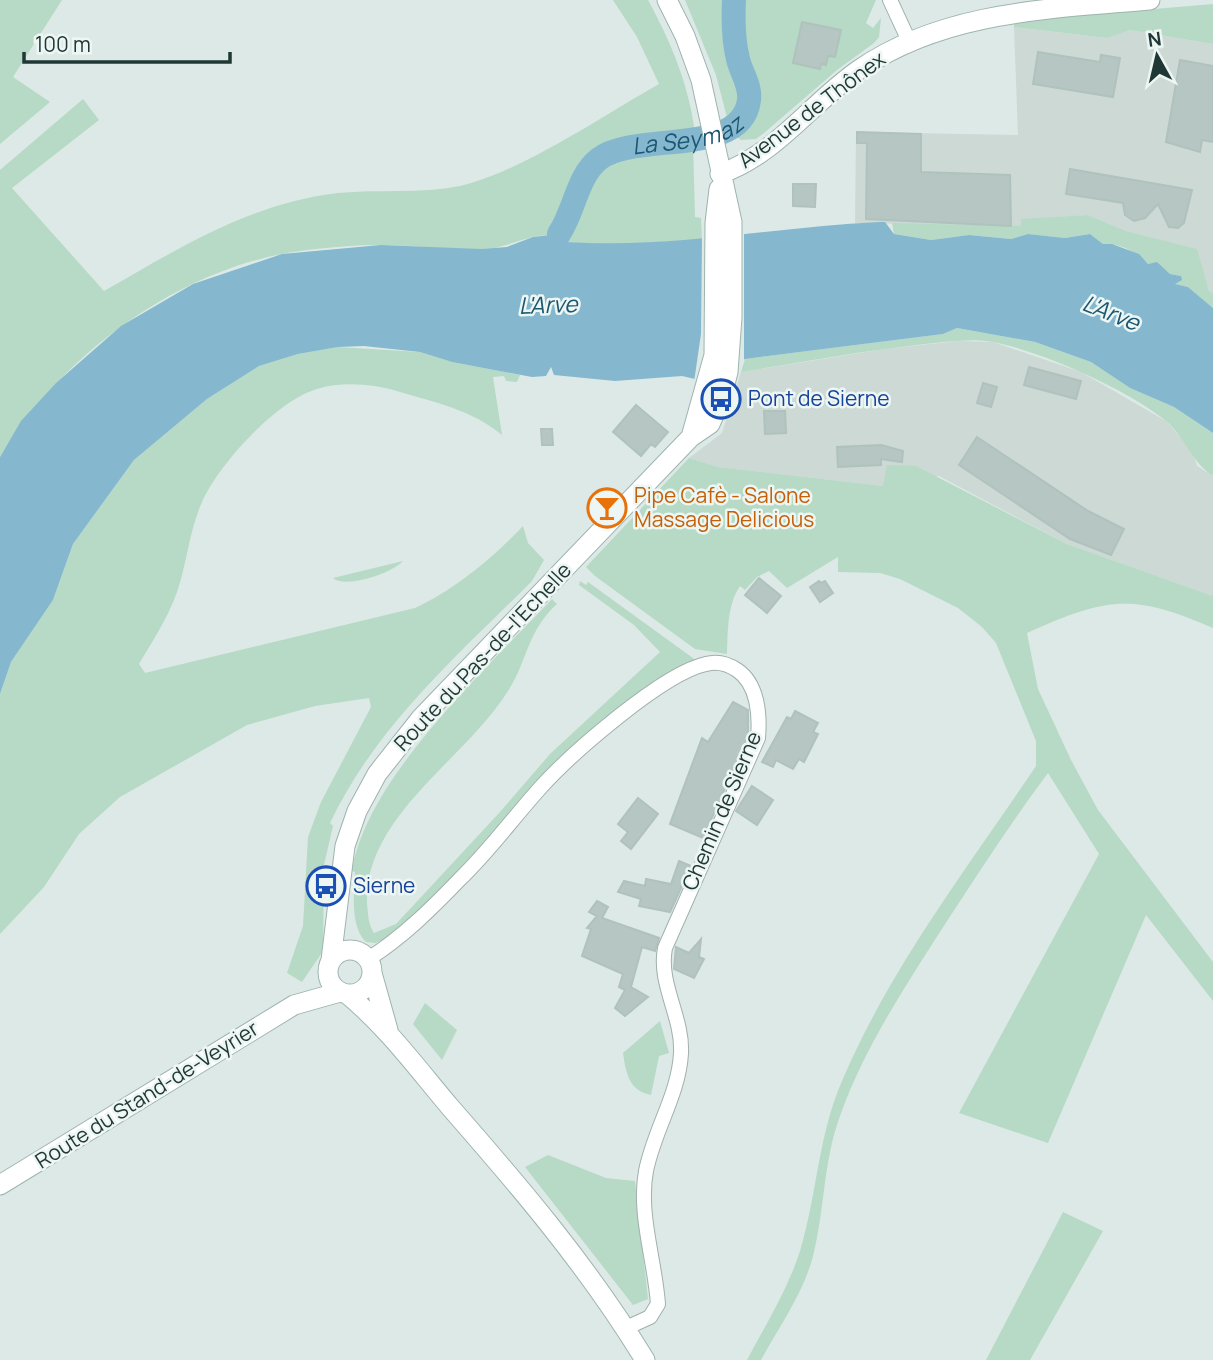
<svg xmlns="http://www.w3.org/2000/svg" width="1213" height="1360" viewBox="0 0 1213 1360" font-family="Manrope,sans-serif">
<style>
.built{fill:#ccd9d5}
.green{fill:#b6dac5}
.water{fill:#85b8ce}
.pier{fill:#dde9e6}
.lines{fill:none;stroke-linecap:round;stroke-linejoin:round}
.river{stroke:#85b8ce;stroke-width:24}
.building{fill:#b6c6c2;stroke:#b0c2bd;stroke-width:2}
.minor-casing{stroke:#a0b0ad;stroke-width:16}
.secondary-casing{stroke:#9db4af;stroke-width:21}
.minor{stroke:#fff;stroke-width:14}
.secondary{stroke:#fff;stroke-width:19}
.labels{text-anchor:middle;stroke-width:5;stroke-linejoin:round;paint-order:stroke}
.street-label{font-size:21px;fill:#1f3835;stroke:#edf6f3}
.transit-label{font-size:21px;fill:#164399;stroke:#edf6f3;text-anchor:start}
.food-label{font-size:21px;fill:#c56008;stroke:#edf6f3;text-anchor:start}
.water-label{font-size:23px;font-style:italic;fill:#1b5672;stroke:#edf6f3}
</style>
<rect width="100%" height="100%" fill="#dde9e6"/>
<path class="built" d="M1014 27 1106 38 1130 30 1213 44V293L1209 291 1196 249 1126 231 1088 215 1021 220V226L855 223 856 132 1018 135Z
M958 341 993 342 1081 372 1166 421 1192 450 1197 466 1213 476V596L1067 544 939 476 883 486 718 467 689 458 722 433 741 372 885 349Z"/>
<path class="green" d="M0 0H62L13 77 50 102 0 144Z
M613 0H648C673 46 691 90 696 142L693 143 695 217 701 218 702 241 621 246 564 242 559 234C550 235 541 235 533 237 515 241 501 249 482 249 448 250 414 245 381 245 356 245 331 247 307 250 185 264 62 353 0 457V170L83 99 99 120 12 188 104 291C178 249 250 203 338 193 378 189 420 194 460 186 521 172 602 116 659 84L637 37Z
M685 0H876L866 23 873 28 881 18 879 37 874 43 837 70 764 133 756 139 741 140 731 133 716 75Z
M1213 4V44L1130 30 1107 38 1014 27V21Z
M1088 215 1126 231 1197 249 1209 291 1213 293V308L1188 287 1174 284 1181 276 1170 274 1157 263 1148 264C1137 252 1120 243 1103 244L1090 234 1065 238 1028 234 1011 239 969 235 931 240 894 234 892 223 1021 226V219Z
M957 328 1035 342 1091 362 1130 388 1174 407 1213 433V476C1192 463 1186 438 1166 421 1129 390 1041 351 993 342 972 338 947 342 925 344 863 351 802 362 741 372L745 359 943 334Z
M338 347 420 352 452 362 520 375 517 382 506 381 504 376 493 377 502 435C472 410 437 403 400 392 375 384 343 381 317 389 276 401 219 464 202 502 191 527 188 553 181 579 173 610 155 637 139 664L145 673 415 608C454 590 493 558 523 526L528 543 544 560 532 581C457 656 376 726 330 823L333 826 324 865 323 951 302 982 287 973 303 926 308 837 321 802 371 707 369 698 315 706 247 725 120 797 79 834 44 887 0 934V694L11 662 53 600 73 544 134 460 207 399 259 366 298 354Z
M689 458 718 467 883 486 887 465 916 466 1067 544 1213 596V628C1132 593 1107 597 1027 633L1038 689 1071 760 1098 810 1213 962V1001L1146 915 1048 1143 959 1113 1099 854 1048 773C1009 825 974 880 938 935 901 993 863 1051 840 1116 823 1162 825 1209 813 1256 804 1292 779 1327 761 1360H747C766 1324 788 1289 800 1251 817 1195 818 1136 842 1081 890 968 968 867 1036 766V741L996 643 982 627 958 608 900 579 880 573 838 572V557L787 588 769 571 757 577 745 590 740 586C727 605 728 631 727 654L695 649 595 576 586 567Z
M403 561C393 573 345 589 333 578Z
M580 581 586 585 588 582 697 661 666 676 500 829 441 892 385 939 375 943 366 942C350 927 354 893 355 872L352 871C366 778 488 667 552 599L557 604C527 631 528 660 508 691 466 759 364 816 367 903 368 913 368 924 374 933L396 924 500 812 550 754 660 652 634 625 579 585Z
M425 1003 457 1030 442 1060 413 1024Z
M660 1021 669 1053 659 1056 651 1095C629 1091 626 1073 623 1053Z
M548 1155 606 1178 635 1181 648 1299 633 1305 525 1167Z
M1063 1212 1103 1231 1030 1360H986Z"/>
<path class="water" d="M880 222H885L894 234 931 240 969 235 1011 239 1028 234 1065 238 1090 234 1103 244H1112L1139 254 1148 264 1157 262 1170 274 1181 276 1182 280 1175 284 1188 287 1213 308V433L1174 407 1130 388 1091 362 1035 342 957 328 943 334 745 359 695 379 682 376 615 381 554 375 551 367 546 376 532 377 452 362 420 352 364 346 338 347 298 354 259 366 207 399 134 460 73 544 53 600 11 662 0 694V457L21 421 56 383 121 326 193 284 282 254 381 245 481 249 507 247 533 237 559 234 565 242C674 249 772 227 880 222Z"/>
<path class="pier" d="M744 232V363L694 382 701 334 702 237Z"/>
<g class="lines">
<path class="river" id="s1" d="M559 234C575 210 577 176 599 159 635 131 742 158 749 100 751 85 741 73 738 59 733 39 733 20 734 0"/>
</g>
<path class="building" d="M802 22 841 30 835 57 828 56 826 65 821 64 820 69 793 63Z
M1038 52 1100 62 1101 55 1120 58 1113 97 1033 84Z
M1180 60 1213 66V142L1202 140 1200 152 1166 142Z
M857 132 921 134V172L1010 175 1011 226 866 219 867 143H857Z
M1070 169 1192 190 1184 223 1178 228 1169 227 1158 204 1145 218 1134 221 1125 215 1123 203 1066 194Z
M793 184H816L815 207 793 206Z
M1029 367 1081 381 1076 399 1024 385Z
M983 383 997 387 991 407 977 403Z
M636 405 668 432 655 447 651 444 641 456 613 432Z
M764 411H785L786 433 765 434Z
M541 429H552L553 445H542Z
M977 437 1088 511 1124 529 1111 555 1070 539 959 465Z
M881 445 903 451 902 462 881 459V465L838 467 837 447Z
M759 578 781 596 767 613 745 595Z
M819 581 821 583 825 581 833 593 820 602 810 587Z
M733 702 748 710V736L703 838 670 824 702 738 708 742Z
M795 711 818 723 813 732 818 734 804 762 799 759 793 769 776 760 773 767 762 762 787 717 791 719Z
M752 786 773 800 757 825 736 811Z
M638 798 658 814 631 849 621 841 628 832 618 824Z
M679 861 691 866 670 912 639 906 641 899 618 892 624 881 645 886 646 879 671 884Z
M597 901 608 907 602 918 659 938 655 951 642 947 631 987 648 997 625 1016 615 1008 625 990 619 987 623 974 582 956 591 929 587 928 597 916 589 912Z
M701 939 699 957 704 959 694 978 674 969 676 947 689 953Z"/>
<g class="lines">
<g class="minor-casing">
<path id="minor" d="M890 0 909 41
M368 959C402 938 432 908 460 879 490 850 513 818 541 787 571 754 663 673 706 664 717 661 728 664 737 670 758 684 760 715 758 738L665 948C658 984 683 1017 681 1053 679 1094 654 1130 646 1171 638 1213 655 1261 658 1304L650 1317 626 1328"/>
</g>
<g class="secondary-casing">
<path id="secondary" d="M720 174C776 155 812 102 860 69 945 11 1050 9 1150 0
M691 437 714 355 715 223 719 189
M328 972a22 22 0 1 1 44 0a22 22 0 1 1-44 0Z
M331 960 345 846 357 811 377 774 421 718 691 437 710 424 721 399 728 372 732 317V222L701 80 685 36 667 0
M372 973 388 1030
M347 994C387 1027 417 1068 450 1107 521 1188 589 1268 645 1360
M0 1185 294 1005 340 992"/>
</g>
<use href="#minor" class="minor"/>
<use href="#secondary" class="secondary"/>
</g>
<defs>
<g id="bus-ring" transform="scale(2.0125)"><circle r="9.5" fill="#edf6f3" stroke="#1a4fb4" stroke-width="1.5"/><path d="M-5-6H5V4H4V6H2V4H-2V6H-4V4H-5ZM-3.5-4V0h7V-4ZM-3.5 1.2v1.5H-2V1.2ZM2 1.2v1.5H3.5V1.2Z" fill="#1a4fb4"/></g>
<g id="bar-ring" transform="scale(2.0125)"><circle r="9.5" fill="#edf6f3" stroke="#e8710a" stroke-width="1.5"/><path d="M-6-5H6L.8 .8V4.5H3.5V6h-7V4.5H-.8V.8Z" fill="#e8710a"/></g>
</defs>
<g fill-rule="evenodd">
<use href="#bus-ring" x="721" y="399"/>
<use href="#bar-ring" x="607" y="508"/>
<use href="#bus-ring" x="326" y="886"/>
</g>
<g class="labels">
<g class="street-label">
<text transform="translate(812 110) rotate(-37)" y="7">Avenue de Thônex</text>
<text transform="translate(483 657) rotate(-47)" y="7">Route du Pas-de-l'Echelle</text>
<text transform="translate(722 811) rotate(-67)" y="7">Chemin de Sierne</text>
<text transform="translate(147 1095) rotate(-32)" y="7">Route du Stand-de-Veyrier</text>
</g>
<g class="transit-label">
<text x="748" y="406">Pont de Sierne</text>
<text x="353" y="893">Sierne</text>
</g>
<g class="food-label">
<text x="634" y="503">Pipe Cafè - Salone<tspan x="634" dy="24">Massage Delicious</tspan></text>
</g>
<g class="water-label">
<text dy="8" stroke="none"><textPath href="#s1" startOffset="178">La Seymaz</textPath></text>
<text transform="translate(548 305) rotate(-2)" y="8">L'Arve</text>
<text transform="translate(1111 313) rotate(22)" y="8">L'Arve</text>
</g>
</g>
<g transform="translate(1157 56) rotate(352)" stroke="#edf6f3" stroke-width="5" paint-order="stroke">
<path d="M0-5L12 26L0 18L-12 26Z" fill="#1f3835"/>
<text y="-10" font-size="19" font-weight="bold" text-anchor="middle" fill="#1f3835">N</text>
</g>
<path d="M24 52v10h206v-10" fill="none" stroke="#1f3835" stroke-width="3.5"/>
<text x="35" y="52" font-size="21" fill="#1f3835" stroke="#edf6f3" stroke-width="5" paint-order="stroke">100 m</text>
</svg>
